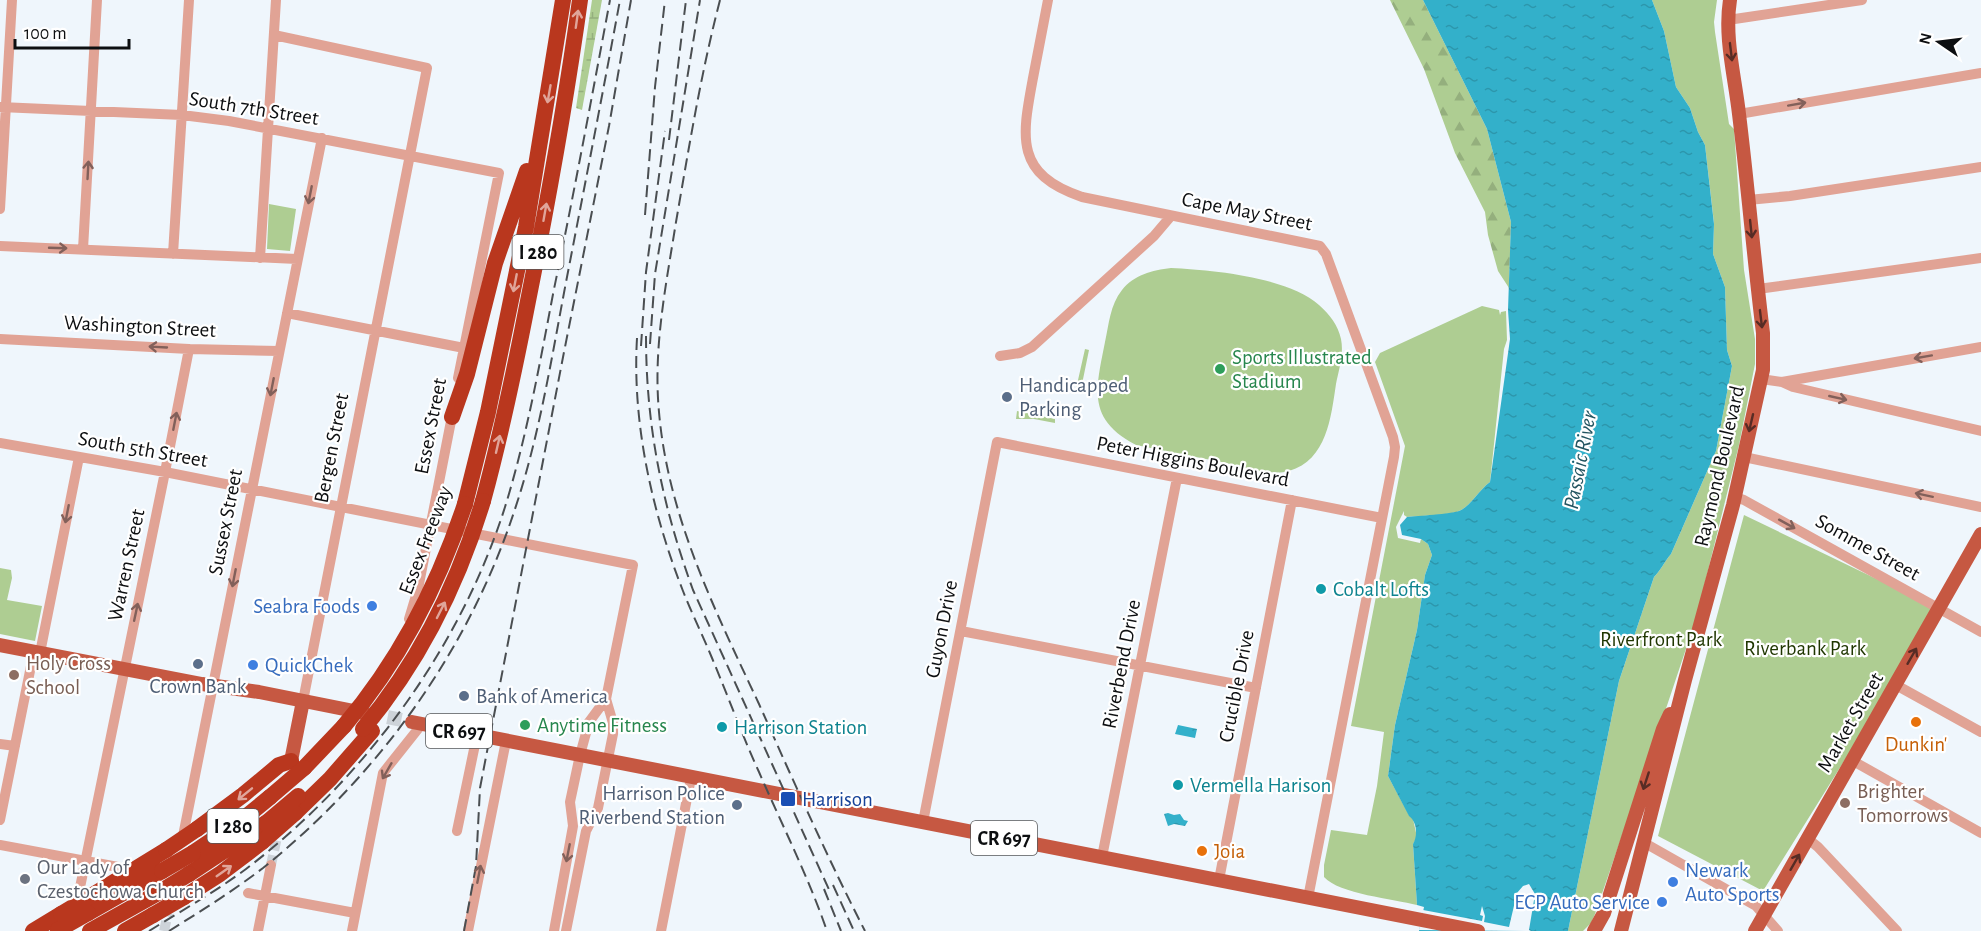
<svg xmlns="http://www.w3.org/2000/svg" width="1981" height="931" viewBox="0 0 1981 931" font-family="'Alegreya Sans',sans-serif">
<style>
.green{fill:#aecd92}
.forest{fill:url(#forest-firs)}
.wetland{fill:url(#wetland-marsh)}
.water{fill:url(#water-ripples)}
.pier{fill:#eff6fc}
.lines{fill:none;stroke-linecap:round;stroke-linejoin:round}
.minor-tunnel{stroke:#cdd3d9;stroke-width:10;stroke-dasharray:10 5;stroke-linecap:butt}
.major-tunnel{stroke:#cdd3d9;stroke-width:14;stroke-dasharray:14 7;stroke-linecap:butt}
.minor{stroke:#e1a395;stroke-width:10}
.major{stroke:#c65842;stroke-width:14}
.highway{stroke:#b9371e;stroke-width:16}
.rail{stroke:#4a4e51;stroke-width:2;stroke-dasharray:12 6;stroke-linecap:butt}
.highway-bridge{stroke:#b9371e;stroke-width:16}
.oneway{stroke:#e0a59a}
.oneway2{stroke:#572c25}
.oneway3{stroke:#82605a}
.leisure-dot{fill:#2e9e5b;stroke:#fff;stroke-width:2}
.service-dot{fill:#5c6f8a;stroke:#fff;stroke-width:2}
.culture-dot{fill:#0f9aa8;stroke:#fff;stroke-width:2}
.shop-dot{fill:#3f7fe0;stroke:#fff;stroke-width:2}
.education-dot{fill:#8d6e63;stroke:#fff;stroke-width:2}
.food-dot{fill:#e8710a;stroke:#fff;stroke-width:2}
.transit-dot{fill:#1a4fb4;stroke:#fff;stroke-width:2}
.worship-dot{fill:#6b7280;stroke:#fff;stroke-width:2}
.labels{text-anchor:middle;stroke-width:4.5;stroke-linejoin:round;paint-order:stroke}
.shield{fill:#fff;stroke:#565758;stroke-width:1.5}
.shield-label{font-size:20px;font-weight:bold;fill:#0d0f11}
.street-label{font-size:21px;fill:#0d0f11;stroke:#fff}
.leisure-label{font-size:21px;fill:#27864d;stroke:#fff;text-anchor:start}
.service-label{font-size:21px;fill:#4e5e75;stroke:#fff;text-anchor:start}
.culture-label{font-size:21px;fill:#0d838f;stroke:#fff;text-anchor:start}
.shop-label{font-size:21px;fill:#366cbe;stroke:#fff;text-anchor:end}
.park-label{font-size:21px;fill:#1f3600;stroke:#fff}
.education-label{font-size:21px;fill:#785e54;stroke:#fff;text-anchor:start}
.food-label{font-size:21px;fill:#c56008;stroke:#fff}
.transit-label{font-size:21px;fill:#164399;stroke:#fff;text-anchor:start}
.worship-label{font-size:21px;fill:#5b616d;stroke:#fff;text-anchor:start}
.water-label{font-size:22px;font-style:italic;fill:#235561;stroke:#fff}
</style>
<defs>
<pattern id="forest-firs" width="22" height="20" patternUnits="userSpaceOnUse" patternTransform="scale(1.5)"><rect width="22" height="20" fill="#aecd92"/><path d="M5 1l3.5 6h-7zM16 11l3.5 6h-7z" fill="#94af7d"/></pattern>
<pattern id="wetland-marsh" width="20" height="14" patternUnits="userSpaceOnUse" patternTransform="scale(1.5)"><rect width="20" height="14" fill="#aecd92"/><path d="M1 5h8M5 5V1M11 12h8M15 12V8" fill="none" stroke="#94af7d"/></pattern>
<pattern id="water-ripples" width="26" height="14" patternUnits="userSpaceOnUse" patternTransform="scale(1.5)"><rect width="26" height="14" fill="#33b0ca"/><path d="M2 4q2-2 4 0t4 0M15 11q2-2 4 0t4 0" fill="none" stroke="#2c96ac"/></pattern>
</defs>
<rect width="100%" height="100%" fill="#eff6fc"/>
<path class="green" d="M1652 0H1717L1714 22 1715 32 1729 124 1734 129 1744 270 1755 339V364L1739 445 1696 619 1629 819 1626 824 1595 914 1591 923 1583 931H1568L1619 681 1654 577C1661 570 1664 562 1671 554L1716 451 1732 366 1727 350 1725 287 1713 254 1714 223 1705 145 1698 132 1690 108 1676 87 1664 31Z
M269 204 296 209 290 251 267 249Z
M1171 268C1212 270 1288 277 1319 305 1330 315 1338 325 1341 339 1344 354 1339 369 1336 384 1331 417 1327 460 1289 471 1269 476 1245 467 1226 463 1196 457 1166 451 1136 445 1086 419 1096 388 1105 342 1109 324 1110 305 1122 290 1134 275 1152 270 1171 268Z
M1482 306 1499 310 1500 315 1501 312 1506 311 1507 340 1504 349 1490 482C1479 490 1471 506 1459 511 1451 515 1417 516 1407 517L1404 515V511L1396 527 1398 538 1420 543 1421 539 1428 544 1432 555 1425 575 1417 630 1395 725 1388 776 1409 815 1413 819 1417 837 1413 844 1417 905C1394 899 1339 894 1324 877V865L1331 830 1367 835 1377 786 1384 732 1351 726 1405 446 1375 362 1380 353Z
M1085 349 1089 350 1081 389H1076Z
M1017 411 1055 419V423L1034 419H1016Z
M1744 515 1939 609 1763 891 1658 836Z
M0 568 11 570 12 578 7 600 42 606 35 641 0 634Z"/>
<path class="forest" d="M1390 0H1423L1487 129 1511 222 1509 288 1498 271 1488 235 1485 212 1455 153 1424 69Z"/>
<path class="wetland" d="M592 0H602L582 110 576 108Z"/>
<path class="water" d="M1423 0H1652L1664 31 1676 87 1690 108 1698 132 1705 145 1714 224 1713 254 1725 287 1727 350 1732 366 1716 451 1671 554C1664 562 1661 570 1654 577L1619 681 1568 931H1419L1424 907 1417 905 1413 844C1418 835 1417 822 1409 816L1388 776 1395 725 1417 630 1425 575 1432 555 1428 544 1421 539 1402 535 1400 525 1407 517C1417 516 1451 514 1459 511 1471 506 1479 490 1490 482L1510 339 1508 310 1511 222 1487 129Z
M1178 725 1197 729 1195 738 1175 734Z
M1168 813 1174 815 1180 814 1184 820 1188 821 1185 826 1174 824 1168 826 1164 814Z"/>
<path class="pier" d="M1529 884 1535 894 1529 930 1531 931 1419 930 1423 910 1482 921 1483 916 1480 915 1482 906 1485 916 1484 922 1509 927 1517 893 1523 886Z"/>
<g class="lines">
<path class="minor-tunnel" d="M271 865 277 837
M164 931 168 913"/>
<path class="major-tunnel" d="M367 713 412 722"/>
<path class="minor" d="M1048 0C1043 26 1038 52 1033 78 1022 137 1014 174 1082 197L1320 246 1326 254 1393 437 1395 447 1394 457 1308 898
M1728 20 1862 0
M274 35 427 68 303 701
M0 107 182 115 229 121 499 173 458 378
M1739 114 1981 73
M1748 200 1790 196 1981 167
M0 209 12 0
M0 246 297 259
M83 249 97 0
M173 254 189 0
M260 258 276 0
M1758 289 1981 258
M287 313 464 348
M0 339 189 349 279 351
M1000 356 1020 353 1032 347 1154 236 1171 216
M1761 379 1782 382 1793 387 1981 431
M1782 382 1981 347
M0 443 165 472 633 565 606 699 589 722 580 755 570 802 573 826 554 931
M1744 457 1981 507
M1735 497 1744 500 1981 632
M409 619 418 589 453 411
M961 631 1256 688
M40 653 79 457
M1896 685 1981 732
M0 744 15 746
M1853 761 1981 833
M0 820 34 651
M923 822 997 442 1382 518
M457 831 477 735
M1808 839 1818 847 1897 931
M182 841 322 138
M1643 842 1756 906 1778 931
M0 845 118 867
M1102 857 1177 478
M1219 880 1292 500
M248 893 355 913
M76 907 165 472 189 349
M258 931 271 865
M352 931 383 773 422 724
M468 931 506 741
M566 931 586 831 598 808 613 734V723L606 699
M661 931 691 778"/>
<path class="major" d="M0 645 202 684 259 692 364 713
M412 722 1478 931
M291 761 303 701
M1594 931 1604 913 1663 729 1670 714
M1621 931 1685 680 1733 505 1763 370V333C1754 260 1748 187 1739 114 1735 77 1724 38 1730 0
M1755 931 1981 534"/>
<path class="highway" d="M452 417 467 374 495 263 527 171
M483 501C501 435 515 368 528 301 548 201 566 101 580 0
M465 504 488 412 526 227 563 0
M304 768 344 726
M295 813 330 779 372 731
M197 829 243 795 279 765 291 761
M193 853 242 820 270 797
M189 874 266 823
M91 896 166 850
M184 897 220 874 262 842
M88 913 162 871
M33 931 61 914
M90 931 158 893
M125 931 153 915"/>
<path class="rail" d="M720 0C701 73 689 147 676 222 666 285 653 348 659 412 668 517 715 610 759 704 793 780 827 857 865 931
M669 140 686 0
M645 215 655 87 665 0
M646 336C646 426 662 505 693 590L831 894
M637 338C632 423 652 512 683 591 692 614 703 636 712 658 728 696 742 735 759 772 782 825 808 876 827 931
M650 344 655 274 700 0
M641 346 646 272 665 131
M833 885 854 931
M824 889 841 931
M149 931C181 911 215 892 246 869 364 779 460 649 505 507 527 436 540 362 554 289 574 193 592 96 610 0
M169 931C201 911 233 891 263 868 379 775 469 650 515 509 540 434 552 355 567 277 585 184 603 92 620 0
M464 931 476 866 480 788 564 352 609 126 631 0"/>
<path class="highway-bridge" d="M344 726C400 660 438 586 465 504
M363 729C419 662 458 584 483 501
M270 797 304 768
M266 823 298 796
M262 842 295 813
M166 850 197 829
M162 871 193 853
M158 893 189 874
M61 914 91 896
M153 915 184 897
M58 930 88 913"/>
</g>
<defs><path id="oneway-shaft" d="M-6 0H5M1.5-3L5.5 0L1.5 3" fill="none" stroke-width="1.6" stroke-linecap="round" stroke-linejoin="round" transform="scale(1.5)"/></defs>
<g class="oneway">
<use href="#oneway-shaft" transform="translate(577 19) rotate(-82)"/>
<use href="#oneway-shaft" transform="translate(549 94) rotate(100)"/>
<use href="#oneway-shaft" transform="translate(545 212) rotate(-80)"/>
<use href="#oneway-shaft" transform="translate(515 283) rotate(101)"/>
<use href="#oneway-shaft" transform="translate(498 444) rotate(-77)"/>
<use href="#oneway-shaft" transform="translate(441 610) rotate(-63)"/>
<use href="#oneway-shaft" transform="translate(245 794) rotate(141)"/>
<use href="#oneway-shaft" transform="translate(224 871) rotate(-35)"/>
</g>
<g class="oneway2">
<use href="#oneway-shaft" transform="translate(1731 52) rotate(83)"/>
<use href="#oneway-shaft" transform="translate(1751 229) rotate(84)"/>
<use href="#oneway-shaft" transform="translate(1761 319) rotate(83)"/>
<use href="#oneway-shaft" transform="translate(1751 423) rotate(103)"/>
<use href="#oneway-shaft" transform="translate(1912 656) rotate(-60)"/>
<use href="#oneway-shaft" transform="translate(1646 781) rotate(108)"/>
<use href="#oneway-shaft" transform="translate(1795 862) rotate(-60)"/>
</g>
<g class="oneway3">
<use href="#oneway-shaft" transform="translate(1797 104) rotate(-10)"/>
<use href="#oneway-shaft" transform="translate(88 170) rotate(-87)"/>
<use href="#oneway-shaft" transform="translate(310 195) rotate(101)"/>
<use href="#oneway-shaft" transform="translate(58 248) rotate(2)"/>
<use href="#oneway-shaft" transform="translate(158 347) rotate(-177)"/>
<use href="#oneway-shaft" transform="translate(1923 357) rotate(170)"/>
<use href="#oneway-shaft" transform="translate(272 387) rotate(101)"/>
<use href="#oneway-shaft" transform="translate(1838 398) rotate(13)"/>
<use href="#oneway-shaft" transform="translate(175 421) rotate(-79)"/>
<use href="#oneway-shaft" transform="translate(1924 495) rotate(-168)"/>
<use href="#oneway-shaft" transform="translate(67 514) rotate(101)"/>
<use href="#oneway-shaft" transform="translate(1787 524) rotate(29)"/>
<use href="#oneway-shaft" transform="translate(234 578) rotate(101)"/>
<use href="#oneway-shaft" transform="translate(136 612) rotate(-78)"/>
<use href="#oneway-shaft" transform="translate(387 771) rotate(120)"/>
<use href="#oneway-shaft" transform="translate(568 853) rotate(101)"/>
<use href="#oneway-shaft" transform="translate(479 874) rotate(-79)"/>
</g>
<g class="leisure-dot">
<circle cx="1220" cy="369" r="6"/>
<circle cx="525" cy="725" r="6"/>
</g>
<g class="service-dot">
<circle cx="1007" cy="397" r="6"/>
<circle cx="198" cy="664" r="6"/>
<circle cx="464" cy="696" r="6"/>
<circle cx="737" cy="805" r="6"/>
</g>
<g class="culture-dot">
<circle cx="1321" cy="589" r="6"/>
<circle cx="722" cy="727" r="6"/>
<circle cx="1178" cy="785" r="6"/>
</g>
<g class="shop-dot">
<circle cx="372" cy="606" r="6"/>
<circle cx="253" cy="665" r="6"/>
<circle cx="1673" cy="882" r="6"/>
<circle cx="1662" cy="902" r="6"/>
</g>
<g class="education-dot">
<circle cx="14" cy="675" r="6"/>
<circle cx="1845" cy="803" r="6"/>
</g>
<g class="food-dot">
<circle cx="1916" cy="722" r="6"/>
<circle cx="1202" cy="851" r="6"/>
</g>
<rect class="transit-dot" x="780" y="791" width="16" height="16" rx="3"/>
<circle class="worship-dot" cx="25" cy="879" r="6"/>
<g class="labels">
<g class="shield">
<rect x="512.5" y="235" width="51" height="34" rx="4.5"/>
<rect x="426" y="714" width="66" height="34" rx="4.5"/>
<rect x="207.5" y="809" width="51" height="34" rx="4.5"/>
<rect x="971" y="821" width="66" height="34" rx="4.5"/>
</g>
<g class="shield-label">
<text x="538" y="259">I 280</text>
<text x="459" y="738">CR 697</text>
<text x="233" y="833">I 280</text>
<text x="1004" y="845">CR 697</text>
</g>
<g class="street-label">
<text transform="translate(254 108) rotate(9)" y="7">South 7th Street</text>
<text transform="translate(1247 211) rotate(11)" y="7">Cape May Street</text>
<text transform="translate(140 326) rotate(3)" y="7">Washington Street</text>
<text transform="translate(430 426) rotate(-79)" y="7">Essex Street</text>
<text transform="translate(331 448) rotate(-79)" y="7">Bergen Street</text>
<text transform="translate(143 449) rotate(10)" y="7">South 5th Street</text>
<text transform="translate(1193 461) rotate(11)" y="7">Peter Higgins Boulevard</text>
<text transform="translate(1719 466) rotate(-77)" y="7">Raymond Boulevard</text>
<text transform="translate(225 522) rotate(-79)" y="7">Sussex Street</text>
<text transform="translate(425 540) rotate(-69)" y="7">Essex Freeway</text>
<text transform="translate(1868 547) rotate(29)" y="7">Somme Street</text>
<text transform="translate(126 565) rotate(-78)" y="7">Warren Street</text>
<text transform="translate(941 629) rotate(-79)" y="7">Guyon Drive</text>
<text transform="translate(1121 664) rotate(-79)" y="7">Riverbend Drive</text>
<text transform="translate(1236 686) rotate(-79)" y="7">Crucible Drive</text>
<text transform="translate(1850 722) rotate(-60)" y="7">Market Street</text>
</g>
<g class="leisure-label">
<text x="1232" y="364">Sports Illustrated<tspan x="1232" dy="24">Stadium</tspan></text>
<text x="537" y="732">Anytime Fitness</text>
</g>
<g class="service-label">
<text x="1019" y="392">Handicapped<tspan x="1019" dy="24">Parking</tspan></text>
<text x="198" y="693" text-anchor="middle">Crown Bank</text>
<text x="476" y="703">Bank of America</text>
<text x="725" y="800" text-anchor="end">Harrison Police<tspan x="725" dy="24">Riverbend Station</tspan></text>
</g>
<g class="culture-label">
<text x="1333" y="596">Cobalt Lofts</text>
<text x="734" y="734">Harrison Station</text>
<text x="1190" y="792">Vermella Harison</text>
</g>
<g class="shop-label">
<text x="360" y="613">Seabra Foods</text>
<text x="265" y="672" text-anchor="start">QuickChek</text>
<text x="1685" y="877" text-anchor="start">Newark<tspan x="1685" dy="24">Auto Sports</tspan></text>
<text x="1650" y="909">ECP Auto Service</text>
</g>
<g class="park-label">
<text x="1661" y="646">Riverfront Park</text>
<text x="1805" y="655">Riverbank Park</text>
</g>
<g class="education-label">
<text x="26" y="670">Holy Cross<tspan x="26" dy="24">School</tspan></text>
<text x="1857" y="798">Brighter<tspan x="1857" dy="24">Tomorrows</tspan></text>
</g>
<g class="food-label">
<text x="1916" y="751">Dunkin'</text>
<text x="1214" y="858" text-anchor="start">Joia</text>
</g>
<g class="transit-label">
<text x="802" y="806">Harrison</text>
</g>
<g class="worship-label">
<text x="37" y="874">Our Lady of<tspan x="37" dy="24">Czestochowa Church</tspan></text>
</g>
<g class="water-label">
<text transform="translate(1579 460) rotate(-79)" y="8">Passaic River</text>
</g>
</g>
<g transform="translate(1939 42) rotate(284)" stroke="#ffffff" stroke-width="4.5" paint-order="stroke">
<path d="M0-4.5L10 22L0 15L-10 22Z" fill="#0d0f11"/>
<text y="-9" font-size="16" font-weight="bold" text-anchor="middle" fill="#0d0f11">N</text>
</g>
<path d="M15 39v9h114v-9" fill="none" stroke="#0d0f11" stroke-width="3"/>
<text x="24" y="39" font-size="18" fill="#0d0f11" stroke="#ffffff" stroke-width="4.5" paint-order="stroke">100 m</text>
</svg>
